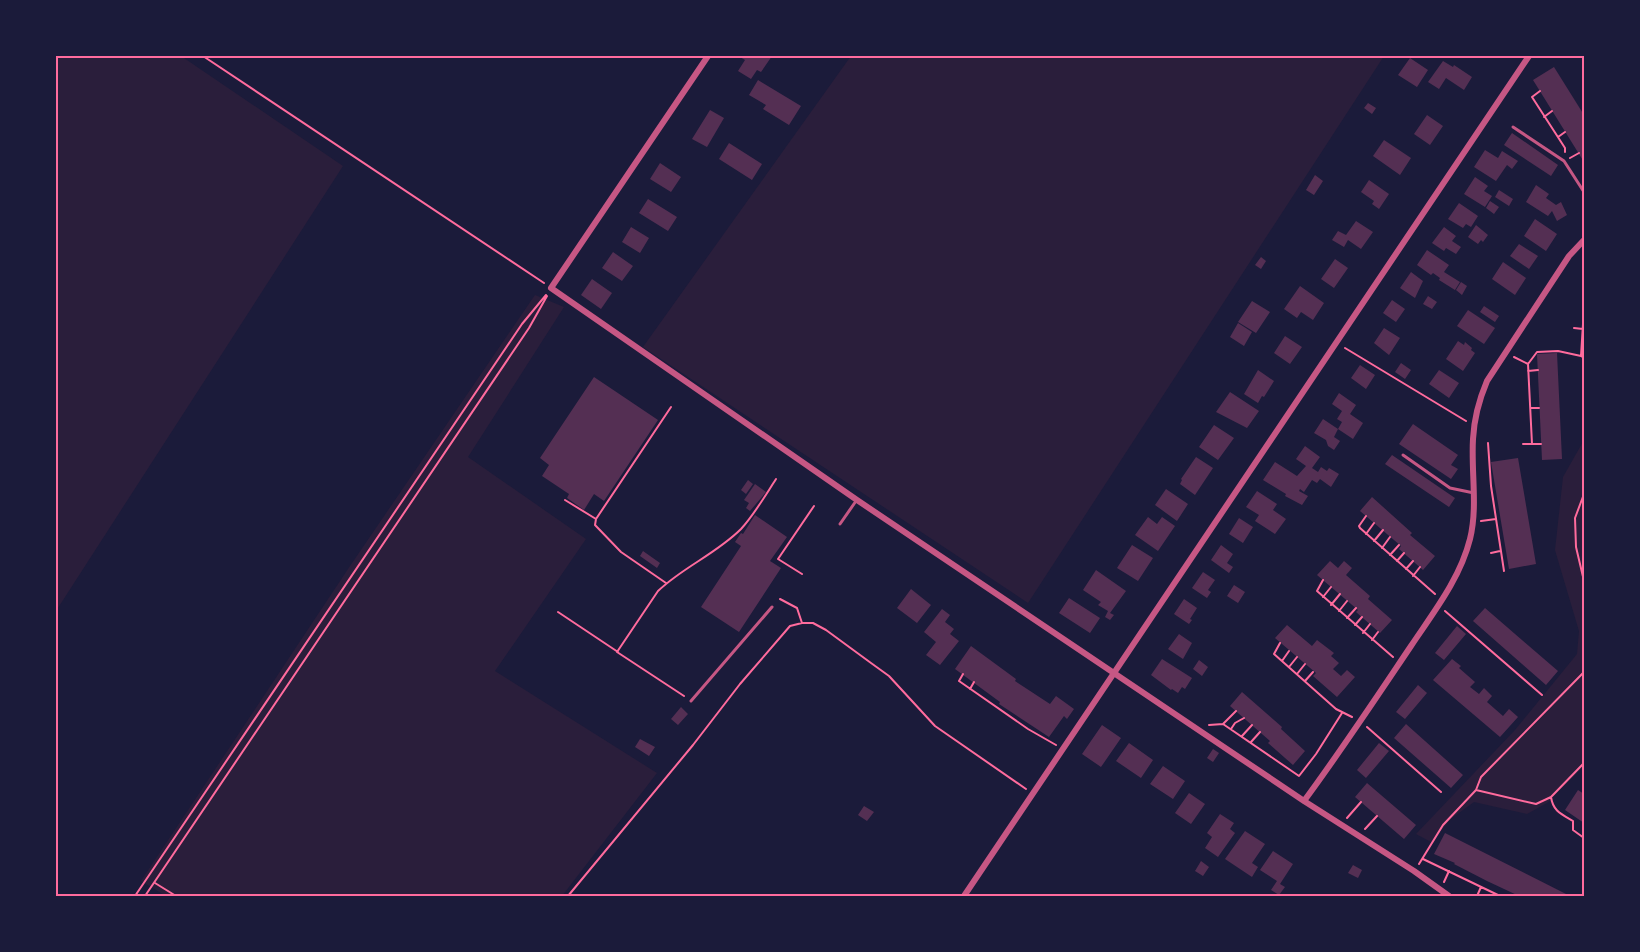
<svg xmlns="http://www.w3.org/2000/svg" width="1640" height="952" viewBox="0 0 1640 952" font-family="'Work Sans',sans-serif">
<style>
.green{fill:#2a1e3b}
.building{fill:#542f53}
.lines{fill:none;stroke-linecap:round;stroke-linejoin:round}
.path{stroke:#ff6b9d;stroke-width:2}
.service{stroke:#c65784;stroke-width:3}
.minor{stroke:#c65784;stroke-width:6}
.neatline{fill:none;stroke:#ff6b9d;stroke-width:2}
</style>
<rect width="100%" height="100%" fill="#1b1b3a"/>
<path class="green" d="M56 56H181L343 166 56 611Z
M851 56H1384L1028 603 643 347Z
M535 295 564 307 468 457 586 539 495 671 657 773 562 896H166L141 881 350 566Z
M1584 440V766L1547 803 1527 814 1474 802 1452 818 1431 842 1416 834 1515 730 1577 654 1579 631 1555 550 1563 477Z"/>
<path class="building" d="M741 56H772L761 72 757 70 751 79 738 71 745 60 740 57Z
M1410 58 1428 70 1417 87 1398 75Z
M1443 61 1453 67 1454 65 1472 77 1464 90 1446 78 1439 89 1428 82Z
M1554 67 1584 115V162L1533 80Z
M758 80 801 106 789 125 763 109 766 105 749 95Z
M1368 103 1376 108 1372 114 1364 108Z
M710 110 724 118 707 147 692 139Z
M1427 115 1443 126 1430 145 1414 134Z
M1512 133 1558 165 1551 176 1504 145Z
M1384 140 1411 158 1400 175 1373 156Z
M729 143 762 164 752 180 719 159Z
M1485 150 1498 158 1502 151 1518 161 1512 169 1507 165 1496 181 1474 167Z
M660 163 681 177 671 192 650 179Z
M1315 175 1323 181 1314 195 1306 190Z
M1475 177 1488 186 1484 191 1492 196 1485 207 1464 194Z
M1369 180 1389 194 1379 209 1372 204 1374 201 1361 192Z
M1536 185 1549 194 1546 198 1556 205 1561 202 1567 215 1557 221 1552 211 1548 216 1526 202Z
M1499 190 1513 199 1509 206 1495 197Z
M648 199 677 217 668 231 639 213Z
M1490 201 1499 207 1494 214 1486 208Z
M1459 203 1478 216 1471 227 1466 224 1463 228 1448 219Z
M1535 219 1557 234 1546 251 1524 236Z
M1356 221 1373 232 1361 249 1348 240 1344 247 1332 240 1338 231 1346 235Z
M1476 225 1488 235 1483 242 1481 240 1478 244 1468 237Z
M631 227 649 238 640 253 622 242Z
M1444 227 1456 236 1452 241 1461 247 1456 254 1446 248 1444 251 1432 243Z
M1519 244 1538 256 1529 269 1510 256Z
M1427 250 1449 265 1444 272 1460 282 1455 290 1439 280 1440 278 1433 273 1431 275 1417 265Z
M613 252 633 266 622 281 602 268Z
M1261 257 1266 261 1261 269 1255 265Z
M1335 259 1348 268 1334 288 1321 279Z
M1503 262 1526 278 1515 295 1492 279Z
M1411 272 1423 281 1415 298 1400 288Z
M592 279 612 293 601 309 581 295Z
M1461 282 1467 286 1462 295 1456 290Z
M1300 286 1324 303 1313 320 1301 312 1297 318 1284 309Z
M1428 296 1437 302 1432 309 1423 304Z
M1392 300 1405 309 1396 322 1383 313Z
M1252 301 1270 312 1256 333 1238 322Z
M1484 306 1499 316 1495 322 1480 312Z
M1468 310 1495 328 1484 344 1457 326Z
M1238 323 1252 332 1244 346 1230 337Z
M1384 328 1400 338 1389 355 1374 343Z
M1285 336 1302 347 1290 364 1274 353Z
M1458 341 1464 345 1465 342 1472 348 1471 350 1475 353 1463 371 1446 359Z
M1557 353 1562 459 1542 460 1537 354Z
M1401 363 1411 370 1405 379 1395 372Z
M1360 365 1375 375 1366 389 1351 378Z
M1258 370 1274 381 1264 397 1262 396 1258 403 1244 394Z
M1439 370 1459 383 1449 398 1429 384Z
M594 377 658 420 604 501 594 494 584 510 567 498 569 494 542 476 549 465 540 458Z
M1230 392 1259 411 1247 428 1216 412Z
M1339 393 1356 405 1350 414 1363 423 1353 439 1338 429 1342 422 1337 419 1342 411 1332 404Z
M1323 419 1338 429 1334 437 1340 441 1334 450 1328 446 1326 440 1314 433Z
M1413 424 1458 455 1451 465 1458 469 1451 479 1399 444Z
M1214 425 1234 438 1218 460 1199 447Z
M1305 446 1320 457 1312 468 1318 472 1321 467 1327 471 1329 468 1339 474 1331 487 1320 479 1317 483 1312 480 1304 492 1300 489 1299 491 1308 496 1302 505 1285 496 1286 494 1263 480 1275 462 1297 476 1306 466 1296 459Z
M1392 455 1455 498 1449 507 1385 464Z
M1196 457 1213 468 1195 495 1180 484 1182 480 1181 479Z
M1518 458 1536 564 1509 569 1491 462Z
M748 480 753 484 746 494 741 490Z
M755 484 766 492 750 511 746 508 749 503 744 500Z
M1166 489 1188 504 1177 521 1155 505Z
M1257 491 1277 504 1273 510 1286 519 1275 534 1255 521 1259 515 1246 507Z
M1372 497 1412 533 1410 535 1435 556 1423 570 1399 549 1401 546 1360 511Z
M755 515 787 537 770 561 781 568 739 632 701 607 741 546 735 542 741 533 743 534Z
M1148 517 1157 524 1162 517 1175 526 1158 551 1135 535Z
M1239 518 1253 527 1243 543 1229 534Z
M1132 545 1153 558 1138 581 1117 568Z
M1221 545 1233 554 1227 563 1233 567 1229 573 1211 560Z
M643 551 660 563 657 568 640 556Z
M1330 561 1338 568 1344 561 1352 568 1346 575 1370 596 1368 599 1392 620 1380 633 1356 612 1358 610 1317 575Z
M1096 570 1126 591 1110 613 1114 615 1110 620 1105 617 1108 611 1098 605 1101 602 1083 590Z
M1203 572 1215 580 1208 590 1211 592 1207 598 1192 588Z
M1234 585 1245 592 1238 603 1227 596Z
M911 589 931 605 917 623 897 608Z
M1069 598 1100 618 1090 633 1059 613Z
M1184 599 1197 608 1190 619 1192 620 1189 624 1174 614Z
M1485 608 1558 671 1546 685 1473 621Z
M942 609 950 615 945 622 954 629 950 634 959 641 940 665 926 655 936 642 924 632Z
M1287 625 1312 646 1317 640 1334 653 1331 656 1339 663 1333 669 1341 676 1347 670 1355 677 1337 697 1313 676 1316 673 1275 638Z
M1457 626 1466 634 1444 660 1435 653Z
M1179 634 1192 643 1183 659 1168 649Z
M971 646 1016 679 1015 681 1050 704 1056 696 1074 709 1067 719 1064 716 1049 737 999 704 1000 702 955 669Z
M1162 659 1192 678 1185 689 1182 687 1178 693 1172 689 1171 690 1151 675Z
M1452 659 1461 666 1459 668 1475 682 1470 687 1479 694 1484 688 1492 696 1487 702 1503 716 1509 709 1518 717 1500 737 1433 680Z
M1199 660 1208 667 1202 676 1193 669Z
M1418 685 1427 693 1405 719 1396 712Z
M1242 692 1282 727 1281 729 1305 751 1293 765 1268 743 1270 741 1230 706Z
M681 707 688 714 678 725 671 719Z
M1406 724 1463 775 1451 788 1394 738Z
M1102 725 1121 738 1101 767 1082 754Z
M640 739 655 747 649 756 635 747Z
M1129 743 1153 760 1141 778 1116 761Z
M1379 743 1389 751 1366 778 1357 770Z
M1213 749 1219 753 1213 762 1207 758Z
M1163 766 1185 781 1173 799 1150 784Z
M1367 783 1416 825 1404 839 1355 797Z
M1578 790 1584 794V823L1565 810Z
M1189 793 1205 804 1191 824 1175 813Z
M864 806 874 812 867 821 858 815Z
M1220 814 1234 823 1230 829 1235 833 1218 857 1205 848 1212 837 1207 833Z
M1245 831 1265 844 1252 863 1258 867 1252 877 1225 859Z
M1445 833 1570 896H1519L1487 881 1454 864 1455 863 1434 854Z
M1273 851 1293 864 1280 884 1285 887 1279 895 1271 890 1277 881 1260 870Z
M1201 861 1209 867 1203 876 1195 871Z
M1353 865 1362 870 1358 878 1348 873Z"/>
<g class="lines">
<path class="path" d="M203 56 544 283
M1540 91 1532 97 1565 148V152
M1544 117 1552 111
M1558 137 1565 132
M1570 158 1579 153
M1584 308 1581 356 1584 358
M1574 328 1583 329
M1345 348 1466 421
M1514 357 1528 364
M1528 371 1538 370
M1531 408H1539
M1488 443 1491 486 1504 571
M1523 444H1541
M1532 444 1528 364 1537 352 1558 351 1581 356
M1584 494 1575 518 1576 547 1584 581
M565 500 596 519 595 525 621 552 666 583
M1366 516 1359 526 1360 528 1435 594
M596 519 671 407
M1481 521 1496 519
M1366 534 1374 523
M1374 541 1383 530
M1382 548 1390 537
M1491 553 1500 551
M1390 555 1399 545
M1397 561 1404 553
M1406 569 1413 561
M802 574 778 559 814 506
M1413 576 1420 567
M1323 580 1317 591 1393 657
M1323 597 1331 587
M780 599 797 608 802 623
M1331 605 1340 594
M1339 611 1347 601
M1445 611 1542 695
M558 612 618 652
M1347 618 1356 608
M1355 625 1362 617
M1363 633 1370 624
M1372 640 1378 632
M1280 643 1274 654 1336 709 1352 717
M1282 661 1289 651
M1289 667 1297 657
M963 674 959 681 1028 729 1056 745
M1297 674 1305 664
M1305 681 1313 672
M970 689 974 682
M684 696 617 652 658 591C683 567 716 554 741 529 754 515 765 496 776 479
M1223 724 1236 711
M1209 725 1223 724 1299 776 1316 754 1342 713
M1367 727 1441 792
M1231 729 1235 723 1244 718
M1242 736 1252 725
M1251 742 1260 732
M1476 790 1536 804 1551 797 1584 763
M1551 797C1553 811 1561 814 1573 821V830L1584 838
M1347 818 1361 802
M1365 829 1377 816
M1423 859 1500 896
M1419 864 1443 825 1476 790 1481 777 1584 672
M1444 882 1449 871
M155 883 176 896
M135 896 522 324 546 295
M145 896 529 328 547 296
M568 896 693 745 740 684 790 626 802 623H813L826 630 871 663 889 676 935 726 1026 789
M1477 896 1481 887"/>
<path class="service" d="M1513 127 1564 161 1584 192
M1403 455 1450 488 1474 493
M840 524 856 501
M691 701 772 607"/>
<path class="minor" d="M708 56 551 288 857 500 1304 801 1414 871 1449 896
M1304 801C1341 751 1376 698 1411 646 1433 613 1460 579 1470 539 1478 507 1471 472 1473 439 1474 419 1479 400 1487 381L1569 256 1584 240
M964 896 1529 56"/>
</g>
<rect width="1640" height="952" fill="none" stroke="#1b1b3a" stroke-width="114"/>
<rect x="57" y="57" width="1526" height="838" class="neatline"/>
</svg>
